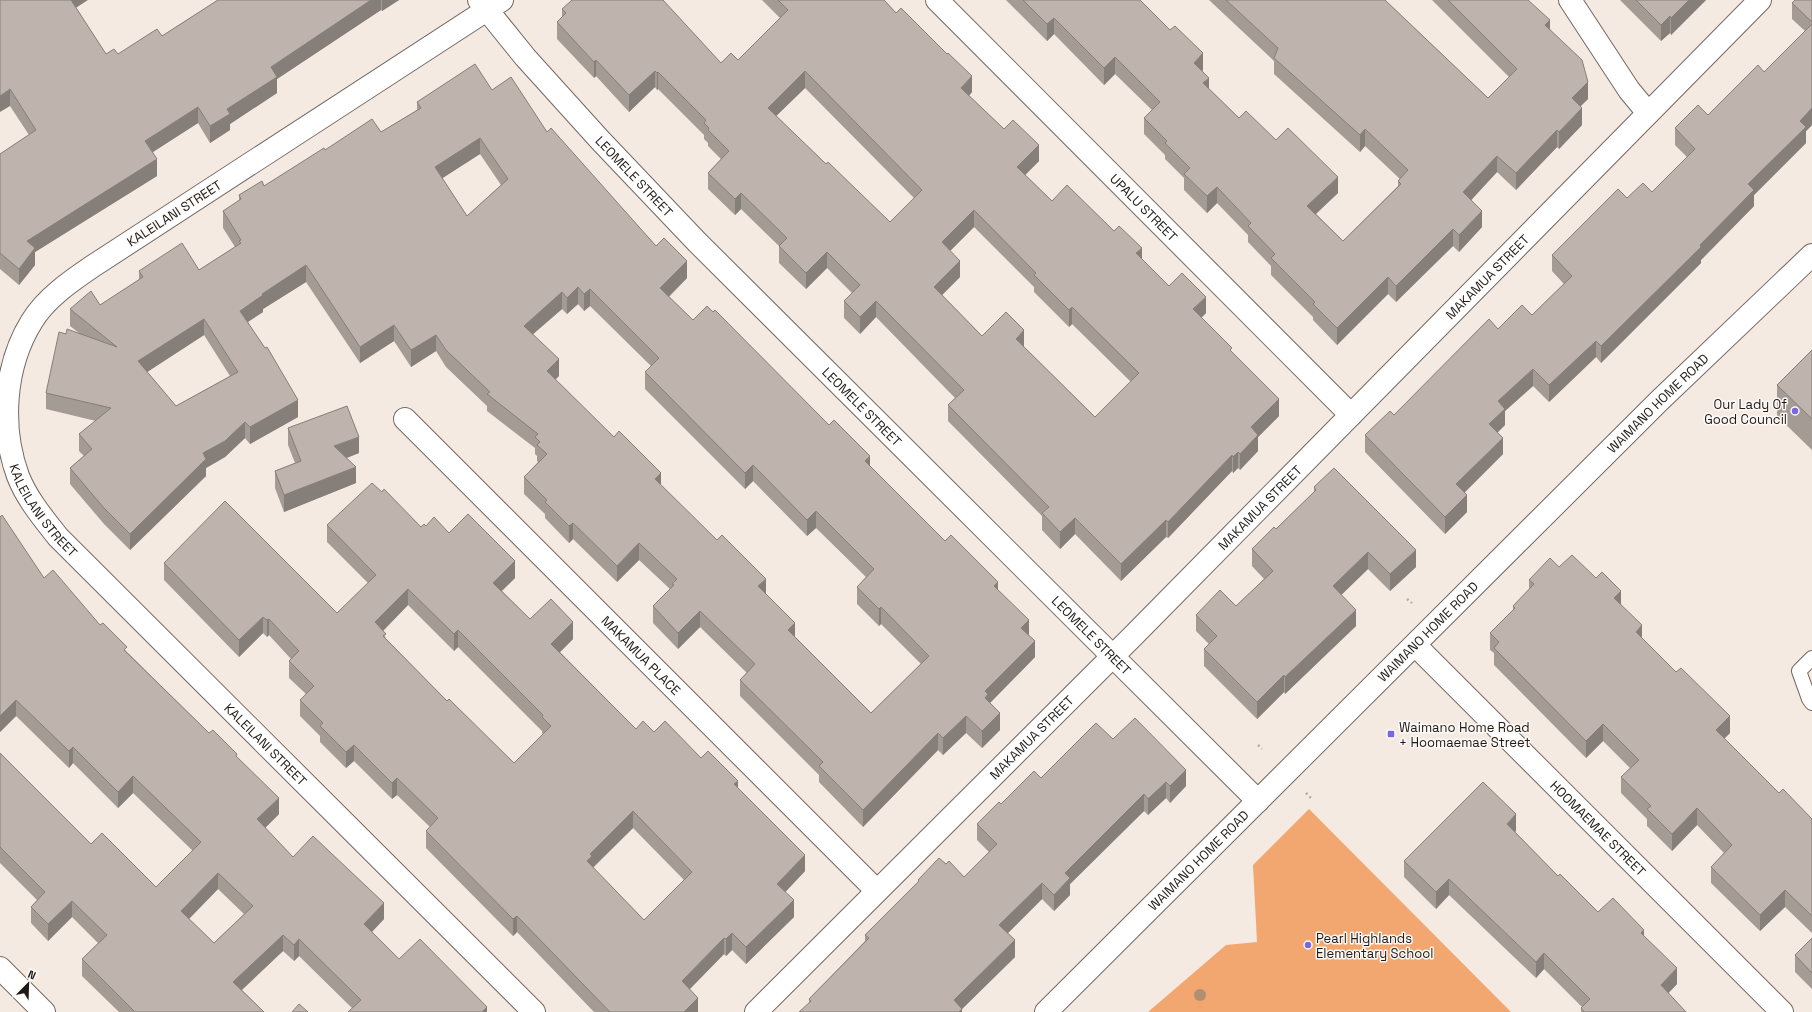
<svg xmlns="http://www.w3.org/2000/svg" width="1812" height="1012" viewBox="0 0 1812 1012" font-family="'Space Grotesk',sans-serif">
<style>
.green{fill:#f1a76f}
.lines{fill:none;stroke-linecap:round;stroke-linejoin:round}
.service-casing{stroke:#736963;stroke-width:16}
.minor-casing{stroke:#736963;stroke-width:24}
.tertiary-casing{stroke:#736963;stroke-width:24}
.secondary-casing{stroke:#736963;stroke-width:24}
.path{stroke:#b3aaa3;stroke-width:2.5;stroke-dasharray:2 3;stroke-linecap:butt}
.service{stroke:#fff;stroke-width:14}
.minor{stroke:#fff;stroke-width:22}
.tertiary{stroke:#fff;stroke-width:22}
.secondary{stroke:#fff;stroke-width:22}
.tree{fill:#b08e71}
.wall{fill:#a49b95;fill-rule:evenodd}
.shaded-wall{fill:#867e79}
.building{fill:#bfb4ad;stroke:#867e79;fill-rule:evenodd}
.poi-dot{fill:#7966e1;stroke:#fdf9f6;stroke-width:1.5}
.labels{text-anchor:middle;stroke-width:3;stroke-linejoin:round;paint-order:stroke}
.street-label{font-size:13px;fill:#1d1916;stroke:#fdf9f6}
.poi-label{font-size:13px;fill:#1d1916;stroke:#fdf9f6;text-anchor:start}
</style>
<rect width="100%" height="100%" fill="#f5eae2"/>
<path class="green" d="M1309 809 1511 1012H1148L1226 945 1257 942 1253 865Z"/>
<g class="lines">
<g class="service-casing">
<path id="service" d="M1812 658 1799 671 1809 699 1812 703"/>
</g>
<g class="minor-casing">
<g id="minor">
<path id="s1" d="M479 0 525 57 600 140 697 242 1258 801"/>
<path id="s2" d="M502 0 93 266C71 281 46 298 32 321 4 366 0 427 18 476 27 499 43 518 58 537L534 1012"/>
<path id="s3" d="M937 0 1351 415"/>
<path d="M1570 0 1629 90 1648 113"/>
<path id="s4" d="M405 419 877 891"/>
<path d="M0 968 44 1012"/>
<path id="s5" d="M756 1012 1134 635 1760 0"/>
</g>
</g>
<g class="tertiary-casing">
<g id="tertiary">
<path id="s6" d="M1415 645 1782 1012"/>
</g>
</g>
<g class="secondary-casing">
<g id="secondary">
<path id="s7" d="M1046 1012 1659 401 1812 255"/>
</g>
</g>
<path class="path" d="M1407 599 1412 603
M1258 745 1262 749
M1306 793 1311 798"/>
<use href="#service" class="service"/>
<use href="#minor" class="minor"/>
<use href="#tertiary" class="tertiary"/>
<use href="#secondary" class="secondary"/>
</g>
<circle class="tree" cx="1200" cy="995" r="6"/>
<path class="wall" d="M0 0 76 8 106 54H118L162 36 218 0H399L382 11 381 10 277 79V93L230 124V130L210 143 198 123 153 152 157 176 35 252V265L19 285 0 269V154L29 135 10 106Z
M762 0H884L972 92 969 96 1004 129 1039 161 1025 175 1052 201 1142 259 1169 286 1206 313 1201 318 1232 352 1279 416 1258 437V451L1240 470 1238 468 1233 473 1232 471 1168 538 1166 537 1121 581 1075 534 1060 549 1042 530V516L948 421V405L955 398 876 317 860 334 844 318V301L852 293 827 268 806 289 779 263V246L741 209 735 215 708 189V173L721 159 708 146V143L704 139V135L658 89 657 90 655 87 629 112 596 76 594 78 557 39V22L562 17V9L721 63 738 60 780 18ZM805 88 914 198 890 222 826 164 776 116ZM974 227 1034 287V292L1069 327 1072 324 1131 382 1095 417 1024 347 982 336 942 295 960 277 950 251Z
M1006 0H1140L1203 70 1202 71 1209 89 1239 118 1276 140 1338 193 1316 214 1343 241 1398 186V181L1400 179 1365 146 1360 152 1274 74V61L1209 0H1385L1488 98 1509 77 1432 0H1528L1550 29 1588 99 1580 106 1582 125 1559 149 1557 147 1516 190 1497 172 1471 200 1482 227 1459 252 1453 246 1396 302 1388 294 1337 345 1313 320V317L1271 275V266L1248 242V235L1217 203 1207 213 1184 190V178L1165 159V155L1144 134V118L1152 110 1115 74 1104 85 1054 34 1047 41Z
M1620 0H1706L1671 35 1670 33 1661 41Z
M1812 0V125L1806 131V143L1754 195V206L1701 260V263L1601 363 1596 357 1549 402 1533 386 1505 411V425L1498 432 1503 454 1465 492 1467 512 1445 534 1365 452V435L1394 415 1498 329 1532 315 1564 284 1552 271V255L1627 198 1652 192 1687 157 1675 145V128L1708 115 1764 72 1805 31 1792 19V3Z
M492 90 547 132 687 278 669 297 693 320 870 466 945 541 998 590 1029 635 1035 657 990 703 1000 730 982 748 966 733 943 755 938 750 863 827 819 782V775L740 696V680L747 673 700 627 678 649 653 623V606L670 589 639 560 617 582 573 539 569 543 545 518V514L524 494V477L538 462 537 461V456L535 454V448L487 411V406L446 367 436 351 411 367 394 341 360 363 306 282 263 309V312L248 322 298 417 250 444 245 438 225 457 206 468V476L130 550 104 524 70 484V468L84 456 79 451V434L96 421 46 409V393L66 334 79 333 70 326V309L100 305 139 280V271L199 270 235 247 223 228V211L239 201V195L264 186 325 150 381 132 417 110V102ZM480 154 501 185 467 216 442 178ZM578 304 584 311 590 306 651 366 645 372V389L745 489 753 481 807 536 816 528 866 577 857 587V604L879 626 881 624 921 664 871 713 795 637 766 594 661 485 555 379 559 376 533 334 562 309 567 314ZM204 335 230 376 176 406 147 372Z
M1812 350V450L1777 416V385Z
M288 428 359 453 346 458 356 483 284 512 275 488V471L295 463 288 445Z
M1314 487 1416 567 1390 591 1368 569 1341 595 1356 626 1285 694 1284 692 1257 719 1204 666V649L1209 644 1196 631V615L1236 606 1264 579 1252 566V549L1276 529 1314 492Z
M382 492 421 527 426 526 449 533 515 578 502 591 530 619 573 639 560 652 636 729 654 732 701 758 738 788 805 871 785 892 794 917 746 964 732 950 726 956 724 954 690 989 698 1012H594L517 932 513 936 426 848V831L430 827 397 795 392 799 354 761 346 768 320 742V736L300 716V700L306 694 289 678V661L291 659 269 635 267 637 263 633 239 657 164 580V563L337 613 368 583 327 542V525ZM408 605 454 651 458 647 542 731V733L543 734 514 763 447 701 386 639 383 631ZM633 828 684 880 644 920 593 868Z
M0 517 44 578 100 625 127 652 209 733 237 757 279 814 265 828 293 857 384 919 372 932 399 959 487 1012 352 1008 299 956 294 961 283 951 242 990 264 1012H119L82 976V959L98 943 72 917 48 941 31 923V907L37 900 0 863V753L91 844 156 887 193 851 133 793 118 808 73 763 69 768 16 716 0 732ZM218 889 244 914 214 943 189 919Z
M1559 567 1621 604 1642 639 1730 733 1724 738 1779 793 1812 819V933L1785 907 1760 931 1711 883V867L1724 853 1697 825 1672 851 1647 826V819L1621 793V777L1630 768 1603 741 1586 758 1494 665V653L1490 650V633L1513 611V606L1529 590V580Z
M1113 739 1186 786 1170 803 1166 798 1148 815 1144 811 1070 884V895L1054 911 1042 899 1008 933 1015 957 962 1009V1012L809 1003V999L865 941V935L918 883V880L946 864 964 877 989 852 977 840V824L1001 804 1041 778Z
M1516 831 1515 832 1558 876 1598 912 1644 936 1677 984 1668 993 1686 1012H1581V1008L1582 1007 1544 969 1536 978 1449 895 1436 909 1404 877V861Z
M1812 938V989L1795 972V955Z"/>
<path class="shaded-wall" d="M68 0H88L68 13Z
M371 0H381V10L277 79V93L230 124V130L210 143V126L227 109 271 67Z
M382 0H399L382 11Z
M1689 0H1706L1671 35V18Z
M1670 16V33L1661 41V25Z
M1054 18V34L1047 41V24Z
M1550 20V36L1545 25Z
M1203 53V70L1194 79V63Z
M1115 57V74L1104 85V68Z
M596 60V76L594 78V62Z
M655 71V87L629 112V95Z
M805 71V88L768 124V108Z
M658 72V89L657 90V73Z
M972 76V92L961 104V88Z
M1209 78V94L1203 83Z
M1588 82V99L1572 115V98Z
M10 89V106L0 112V96Z
M198 107V123L145 157V141Z
M1582 108V125L1559 149V132Z
M1812 108V125L1806 131V143L1754 195V206L1701 260V263L1601 363V346L1700 245 1748 184 1800 121Z
M1365 129V146L1360 152V135Z
M1557 130V147L1516 190V173Z
M480 138V154L435 183V167Z
M1039 145V161L1017 183V167Z
M1497 156V172L1463 209V192Z
M157 159V176L35 252V265L19 285V269L27 241Z
M1338 177V193L1307 222V206Z
M1217 187V203L1207 213V196Z
M741 193V209L735 215V199Z
M974 210V227L942 259V242Z
M1482 211V227L1459 252V235Z
M1453 229V246L1396 302V286Z
M1142 248V264L1136 253Z
M827 252V268L806 289V273Z
M687 261V278L660 305V288Z
M960 261V277L934 303V287Z
M306 265V282L263 309V312L240 327V311L262 294Z
M1388 277V294L1337 345V328Z
M578 287V304L567 314V298Z
M590 289V306L584 311V294Z
M562 292V309L524 342V326Z
M1206 297V313L1193 326V309Z
M876 301V317L860 334V317Z
M1072 307V324L1069 327V310Z
M204 319V335L138 378V361Z
M394 325V341L360 363V347Z
M1024 330V347L1016 339Z
M436 335V351L411 367V350Z
M1596 341V357L1549 402V385Z
M559 359V376L547 388V371Z
M1533 369V386L1505 411V425L1489 441V424L1498 401Z
M1279 399V416L1258 437V451L1240 470V454L1251 427Z
M298 400V417L250 444V427Z
M245 422V438L225 457 206 468V476L130 550V534L203 453Z
M359 437V453L334 463V446Z
M1503 438V454L1456 501V484Z
M1238 452V468L1233 473V457Z
M1232 455V471L1168 538V522Z
M870 456V473L865 461Z
M753 465V481L745 489V473Z
M356 467V483L284 512V495Z
M661 473V490L655 479Z
M1467 495V512L1445 534V517Z
M816 511V528L807 536V520Z
M1075 518V534L1060 549V532Z
M1166 520V537L1121 581V564Z
M573 523V539L569 543V526Z
M639 543V560L617 582V566Z
M1416 550V567L1390 591V574Z
M1368 552V569L1333 603V586Z
M515 561V578L493 599V583Z
M766 579V595L758 586Z
M998 582V599L994 586Z
M408 589V605L375 639V622Z
M1621 591V607L1614 598Z
M881 607V624L879 626V609Z
M1356 610V626L1285 694V677Z
M700 611V627L678 649V633Z
M263 617V633L239 657V640Z
M269 619V635L267 637V620Z
M1029 620V637L1021 628Z
M573 622V639L551 661V644Z
M795 623V640L788 630Z
M1642 625V642L1636 632Z
M458 630V647L454 651V634Z
M1035 641V657L988 705 985 698V691Z
M1284 675V692L1257 719V702Z
M16 700V716L0 732V716Z
M1000 713V730L982 748V731Z
M966 716V733L943 755V738Z
M1730 716V733L1716 747V730Z
M1603 724V741L1586 758V741Z
M938 733V750L863 827V810Z
M354 745V761L346 768V752Z
M73 747V763L69 768V751Z
M1186 770V786L1170 803V786Z
M133 776V793L118 808V792Z
M397 778V795L392 799V783Z
M738 781V797L734 784Z
M1166 782V798L1148 815V799Z
M1144 794V811L1070 884V895L1054 911V895L1065 873Z
M279 798V814L257 836V819Z
M1697 808V825L1672 851V834Z
M633 811V828L592 868 587 861 590 854Z
M1516 814V831L1507 840V824Z
M805 855V871L777 901V884Z
M218 873V889L181 927V911Z
M1449 879V895L1436 909V892Z
M1042 883V899L999 942V925Z
M1785 890V907L1760 931V915Z
M794 900V917L746 964V947Z
M72 901V917L48 941V924Z
M384 903V919L364 940V924Z
M517 916V932L513 936V919Z
M1644 930V946L1641 933Z
M732 933V950L726 956V939Z
M283 935V951L233 998V982Z
M724 938V954L682 997V981Z
M299 939V956L294 961V945Z
M1015 940V957L962 1009V1012H959L954 1000Z
M1544 953V969L1536 978V962Z
M1677 968V984L1661 1001V985Z
M698 998V1012H684Z
M487 1007V1012H482Z"/>
<path class="building" d="M0 0H71L106 54 114 49 118 54 157 29 162 36 218 0H371L271 67 277 77 227 109 230 114 210 126 198 107 145 141 157 159 27 241 35 248 19 269 0 253V154L36 130 10 89 0 96Z
M572 0H663L721 63 731 53 738 60 788 10 778 0H884L896 13 901 8 947 54 948 53 972 76 961 88 1004 129 1013 120 1039 145 1017 167 1052 201 1067 185 1114 231 1119 226 1142 248 1136 253 1169 286 1182 273 1206 297 1193 309 1232 348 1230 350 1279 399 1251 427 1258 435 1240 454 1238 452 1233 457 1232 455 1168 522 1166 520 1121 564 1075 518 1060 532 1042 513 1049 507 948 405 964 390 876 301 860 317 844 301 860 285 827 252 806 273 779 246 787 238 741 193 735 199 708 173 729 151 708 130 709 128 704 123 706 120 658 72 657 73 655 71 629 95 596 60 594 62 557 22 566 13 562 9ZM805 71 922 190 890 222 828 162 826 164 768 108ZM974 210 1036 273 1034 275 1069 310 1072 307 1139 373 1095 417 1016 339 1024 330 1006 312 982 336 934 287 960 261 942 242Z
M1023 0H1140L1170 30 1175 26 1203 53 1194 63 1209 78 1203 83 1239 118 1246 111 1276 140 1288 128 1338 177 1307 206 1343 241 1401 184 1398 181 1408 170 1365 129 1360 135 1274 58 1278 48 1226 0H1385L1488 98 1517 69 1448 0H1528L1550 20 1545 25 1582 60 1588 82 1572 98 1582 108 1559 132 1557 130 1516 173 1497 156 1463 192 1482 211 1459 235 1453 229 1396 286 1388 277 1337 328 1313 304 1315 302 1271 258 1275 254 1248 226 1251 223 1217 187 1207 196 1184 174 1190 168 1165 143 1167 141 1144 118 1160 102 1115 57 1104 68 1054 18 1047 24Z
M1636 0H1689L1671 18 1670 16 1661 25Z
M1795 0H1812V22L1792 3Z
M1812 24V108L1800 121 1806 127 1748 184 1754 190 1700 245 1701 247 1601 346 1596 341 1549 385 1533 369 1498 401 1505 409 1489 424 1503 438 1456 484 1467 495 1445 517 1365 435 1390 411 1394 415 1489 319 1498 329 1522 305 1532 315 1572 276 1552 255 1618 189 1627 198 1643 183 1652 192 1695 149 1675 128 1698 105 1708 115 1758 65 1764 72Z
M475 64 492 90 511 77 547 132 551 128 656 246 664 238 687 261 660 288 693 320 707 306 713 312 715 310 829 425 834 420 870 456 865 461 945 541 951 535 998 582 994 586 1029 620 1021 628 1035 641 985 691 988 694 985 698 1000 713 982 731 966 716 943 738 938 733 863 810 819 766 823 762 740 680 755 664 700 611 678 633 653 606 674 585 672 584 677 579 639 543 617 566 573 523 569 526 545 502 547 500 524 477 547 454 537 445 540 442 535 437 538 434 487 394 490 392 446 350 436 335 411 350 394 325 360 347 306 265 262 294 263 295 240 311 265 348 267 347 298 400 250 427 245 422 225 441 203 453 206 459 130 534 104 508 70 468 92 449 79 434 111 408 46 393 59 332 66 334 67 329 117 347 70 309 91 291 100 305 143 277 139 271 182 243 199 270 241 243 239 241 241 240 223 211 241 199 239 195 262 181 264 186 324 148 325 150 372 119 381 132 421 108 417 102ZM480 138 508 179 467 216 435 167ZM578 287 584 294 590 289 659 358 645 372 745 473 753 465 807 520 816 511 874 569 857 587 879 609 881 607 929 656 871 713 788 630 795 623 758 586 766 579 722 535 717 540 655 479 661 473 619 431 614 437 547 371 559 359 524 326 562 292 567 298ZM204 319 238 372 176 406 138 361Z
M1812 350V419L1777 385Z
M347 406 359 437 334 446 356 467 284 495 275 471 301 461 288 428Z
M1334 468 1416 550 1390 574 1368 552 1333 586 1356 610 1285 677 1284 675 1257 702 1204 649 1217 636 1196 615 1220 590 1236 606 1273 571 1252 549 1274 527 1276 529 1316 490 1314 487Z
M372 483 382 492 384 489 421 527 424 524 426 526 434 517 449 533 468 514 515 561 493 583 530 619 551 599 573 622 551 644 636 729 643 721 654 732 665 721 701 758 708 751 738 781 734 784 805 855 777 884 794 900 746 947 732 933 726 939 724 938 682 981 698 998 684 1012H610L517 916 513 919 426 831 438 818 397 778 392 783 354 745 346 752 320 726 323 723 300 700 314 686 289 661 299 651 269 619 267 620 263 617 239 640 164 563 225 501 337 613 376 575 327 525ZM408 589 454 634 458 630 543 715 542 717 551 726 514 763 449 699 447 701 383 636 386 634 375 622ZM633 811 692 872 644 920 587 861 592 856 590 854Z
M2 515 44 578 53 570 100 625 103 623 127 647 124 650 209 733 213 730 237 754 236 756 279 798 257 819 293 857 313 836 384 903 364 924 399 959 420 939 487 1007 482 1012H348L361 1000 299 939 294 945 283 935 233 982 264 1012H135L82 959 107 935 72 901 48 924 31 907 45 892 0 847V753L91 844 102 833 156 887 201 842 133 776 118 792 73 747 69 751 16 700 0 716V517ZM218 873 253 906 214 943 181 911Z
M1572 555 1596 578 1602 572 1621 591 1614 598 1642 625 1636 632 1676 672 1681 668 1730 716 1716 730 1779 793 1783 789 1812 819V916L1785 890 1760 915 1711 867 1732 845 1697 808 1672 834 1647 809 1651 806 1621 777 1639 760 1603 724 1586 741 1494 648 1499 642 1490 633 1515 608 1513 606 1534 584 1529 580 1550 558 1559 567Z
M1135 718 1186 770 1170 786 1166 782 1148 799 1144 794 1065 873 1070 878 1054 895 1042 883 999 925 1015 940 954 1000 962 1009 959 1012H799L811 1001 809 999 869 938 865 935 919 881 918 880 939 858 946 864 949 861 964 877 997 844 977 824 999 802 1001 804 1034 771 1041 778 1096 723 1113 739Z
M1483 782 1516 814 1507 824 1558 876 1560 874 1598 912 1613 898 1644 930 1641 933 1677 968 1661 985 1686 1012H1584L1581 1008 1590 999 1544 953 1536 962 1449 879 1436 892 1404 861Z
M1812 938V973L1795 955Z
M299 1004 308 1012H292Z"/>
<g class="poi-dot">
<circle cx="1795" cy="411" r="4"/>
<rect x="1387" y="730" width="8" height="8" rx="2"/>
<circle cx="1308" cy="945" r="4"/>
</g>
<g class="labels">
<g class="street-label">
<text dy="5" stroke="none"><textPath href="#s1" startOffset="235">LEOMELE STREET</textPath></text>
<text dy="5" stroke="none"><textPath href="#s3" startOffset="293">UPALU STREET</textPath></text>
<text transform="translate(174 213) rotate(-33)" y="5">KALEILANI STREET</text>
<text dy="5" stroke="none"><textPath href="#s5" startOffset="1037">MAKAMUA STREET</textPath></text>
<text dy="5" stroke="none"><textPath href="#s7" startOffset="863">WAIMANO HOME ROAD</textPath></text>
<text dy="5" stroke="none"><textPath href="#s1" startOffset="559">LEOMELE STREET</textPath></text>
<text dy="5" stroke="none"><textPath href="#s5" startOffset="713">MAKAMUA STREET</textPath></text>
<text dy="5" stroke="none"><textPath href="#s2" startOffset="774">KALEILANI STREET</textPath></text>
<text dy="5" stroke="none"><textPath href="#s7" startOffset="539">WAIMANO HOME ROAD</textPath></text>
<text dy="5" stroke="none"><textPath href="#s1" startOffset="883">LEOMELE STREET</textPath></text>
<text dy="5" stroke="none"><textPath href="#s4" startOffset="334">MAKAMUA PLACE</textPath></text>
<text dy="5" stroke="none"><textPath href="#s5" startOffset="389">MAKAMUA STREET</textPath></text>
<text dy="5" stroke="none"><textPath href="#s2" startOffset="1098">KALEILANI STREET</textPath></text>
<text dy="5" stroke="none"><textPath href="#s6" startOffset="259">HOOMAEMAE STREET</textPath></text>
<text dy="5" stroke="none"><textPath href="#s7" startOffset="215">WAIMANO HOME ROAD</textPath></text>
</g>
<g class="poi-label">
<text x="1787" y="409" text-anchor="end">Our Lady Of<tspan x="1787" dy="15">Good Council</tspan></text>
<text x="1399" y="732">Waimano Home Road<tspan x="1399" dy="15">+ Hoomaemae Street</tspan></text>
<text x="1316" y="943">Pearl Highlands<tspan x="1316" dy="15">Elementary School</tspan></text>
</g>
</g>
<g transform="translate(28 984) rotate(23)" stroke="#fdf9f6" stroke-width="3" paint-order="stroke">
<path d="M0-3L7 15L0 10L-7 15Z" fill="#1d1916"/>
<text y="-6" font-size="11" font-weight="bold" text-anchor="middle" fill="#1d1916">N</text>
</g>
</svg>
